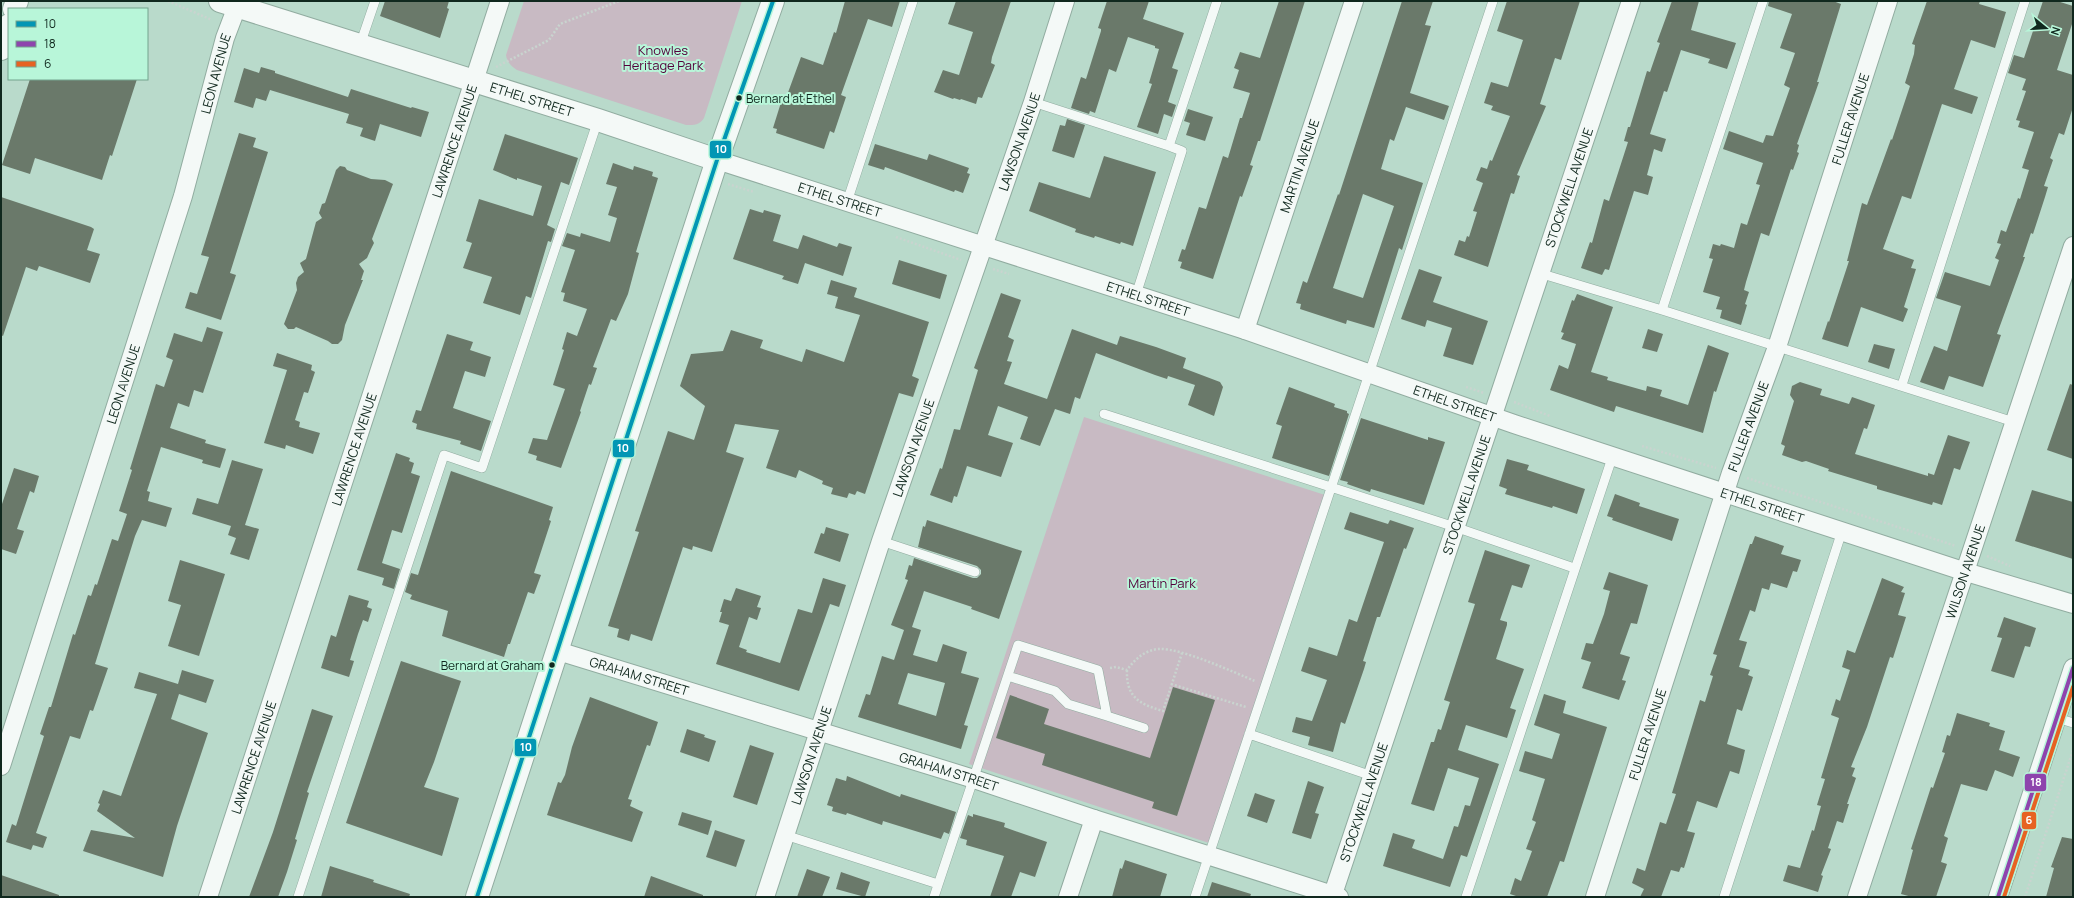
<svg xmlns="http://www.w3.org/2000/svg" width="2074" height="898" viewBox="0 0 2074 898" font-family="Manrope,sans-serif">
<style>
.green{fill:#c8bac3}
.building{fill:#6a796a;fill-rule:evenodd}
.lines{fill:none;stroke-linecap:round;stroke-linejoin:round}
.service-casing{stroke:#91aca0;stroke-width:10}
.minor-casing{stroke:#91aca0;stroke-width:20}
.tertiary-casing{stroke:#91aca0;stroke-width:24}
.trunk-casing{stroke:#91aca0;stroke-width:24}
.path{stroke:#c9d4cf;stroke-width:2.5;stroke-dasharray:2 2;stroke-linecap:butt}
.service{stroke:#f4f9f7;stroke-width:9}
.minor{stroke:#f4f9f7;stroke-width:18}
.tertiary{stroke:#f4f9f7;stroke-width:22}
.trunk{stroke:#f4f9f7;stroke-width:22}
.bus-1-casing{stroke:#b8f6d9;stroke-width:7}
.bus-2-casing{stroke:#b8f6d9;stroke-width:7}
.bus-3-casing{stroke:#b8f6d9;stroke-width:7}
.bus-1{stroke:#0296b4;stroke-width:4}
.bus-2{stroke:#8e44ad;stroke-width:4}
.bus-3{stroke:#e76222;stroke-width:4}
.bus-dot{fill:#10281e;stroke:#b8f6d9;stroke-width:1.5}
.labels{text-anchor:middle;stroke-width:4;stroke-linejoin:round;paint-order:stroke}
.bus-label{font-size:12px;fill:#10281e;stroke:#b8f6d9;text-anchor:start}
.park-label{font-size:13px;fill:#54003b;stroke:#b8f6d9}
.street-label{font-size:13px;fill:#10281e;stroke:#b8f6d9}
.line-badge{stroke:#b8f6d9;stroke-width:1.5}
.badge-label{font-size:11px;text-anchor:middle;font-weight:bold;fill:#fff}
</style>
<rect width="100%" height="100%" fill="#b9dacb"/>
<path class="green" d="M524 1H742L704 118C700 125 694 125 686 125L517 70C511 66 507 62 506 55Z
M1084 417 1325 495 1209 843 969 764Z"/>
<path class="building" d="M385 1H449L447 8 449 9 440 38 380 16Z
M845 1H900L892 27 868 19 841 95 846 97 834 133 830 131 824 149 776 133 777 129 773 128 783 96 786 98 801 57 823 65 834 32 836 33Z
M956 1H1011L992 57 991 63 995 65 982 98 978 97 976 104 961 99 960 100 954 98 953 99 934 92 943 70 959 75 973 32 948 24Z
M1107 1H1149L1143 19 1184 33 1172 68 1178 70 1168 102 1176 105 1172 117 1164 114 1158 134 1137 127 1152 84 1149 83 1159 49 1155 48V46L1128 37 1116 72 1109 69 1095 113 1090 111 1089 114 1071 108 1081 77 1086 79 1101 31V29L1098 28Z
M1279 1H1305L1260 141H1258L1250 165 1253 166 1242 197 1240 196 1213 279 1180 268 1182 262 1178 261 1182 249 1185 250 1199 207 1206 209 1223 156 1228 158 1240 118H1242L1250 93 1233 88 1239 70 1234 68 1240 52 1260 58Z
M1402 1H1433L1425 25 1431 26 1410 93 1449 106 1444 120 1406 107 1394 141 1390 139 1381 169 1423 183 1402 250 1399 248 1374 328 1347 320 1346 324 1300 309 1301 304 1296 303 1303 281 1307 283 1338 194 1339 195ZM1363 194 1394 206 1363 298 1333 288Z
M1507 1H1580L1561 60 1555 58 1540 104 1546 106 1517 175 1520 176 1514 194 1511 193 1488 267 1454 255 1459 240 1465 242 1467 236 1469 237 1477 212 1473 211 1483 183 1476 180 1481 167 1487 169 1490 160 1492 161 1510 116 1491 110 1493 106 1484 103 1491 82 1508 87 1523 40 1497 31Z
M1672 1H1699L1691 30 1736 43 1727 69 1708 63 1710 59 1681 50 1667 92 1664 91 1650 134 1666 139 1662 152 1654 149 1647 175 1653 177 1648 195 1634 191 1609 270 1605 269 1602 275 1581 268 1590 242 1592 243 1604 199 1609 201 1628 142 1624 141 1628 127H1630L1647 71 1650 72 1660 43 1657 42Z
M1769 1H1833L1841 4 1817 82H1819L1797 144 1799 145 1797 152 1799 153 1793 170 1791 169 1769 236 1761 233 1746 282 1744 290 1749 292 1745 304 1747 305 1741 325 1720 318 1722 310 1716 309 1720 297 1703 292 1712 262 1713 259 1709 258 1713 244 1720 246 1721 244 1734 248 1741 223 1747 225 1760 185 1756 184 1763 163 1723 149 1729 131 1763 143 1766 135 1773 136 1790 88 1784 85 1795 53 1780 48 1792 14 1768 6Z
M1927 1H1980L1979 4 2006 12 1995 48 1971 40 1954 89 1978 97 1972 114 1942 104 1911 199 1902 196 1883 249 1914 260 1911 268 1916 269 1904 307 1908 309 1903 322 1861 307 1848 347 1838 344 1822 339 1828 321 1829 322 1849 261H1847L1862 203 1867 205 1891 139 1892 140 1910 86 1905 83 1914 54 1915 45 1912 44Z
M2043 1H2057L2073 6V21L2057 70 2073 75V107L2064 135 2059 133 2050 158 2053 160 2044 186 2048 187 2045 197 2033 234 2031 233 2023 257H2025L1997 334 2001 335 1983 387 1949 376 1944 390 1920 382 1934 346 1947 351 1961 306 1936 298 1945 272 1990 286 1999 260 1995 258 2001 244 1997 243 2001 230 2006 232 2018 198 2020 199 2029 170 2022 168 2034 132 2018 127 2020 121 2016 120 2026 91 2022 90 2026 79 2008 73 2014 55 2024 58Z
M261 67 275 71V73L348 97 351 89 411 108 412 107 429 112 421 137 380 124 375 141 360 136 363 128 346 123 349 114 270 90 266 101 256 98 253 108 234 102 244 68 259 73Z
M30 79H137L112 156 110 155 102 180 35 158 30 174 2 165Z
M1188 109 1213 117 1205 141 1186 135 1190 123 1184 121Z
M1067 119 1085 125 1074 158 1052 151 1060 125 1065 126Z
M239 133 256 138 253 147 268 152 230 273 236 275 221 320 185 308 190 292 197 294 209 257 201 255Z
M505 134 578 158 569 185 561 182 547 225 555 229 551 242 548 241 531 298 526 296 520 315 483 303 492 277 463 268 472 243 466 241 479 199 533 216 542 186 517 178V180L493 170Z
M875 144 927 160 929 154 969 168 967 173 970 174 963 193 955 190 954 192 885 167 884 170 868 165Z
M1104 156 1156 172 1133 246 1121 242 1120 244 1095 236 1094 238 1075 232 1076 229 1029 211 1039 182 1090 198Z
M613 163 633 170 634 166 653 172 652 176 658 178 636 252 639 253 628 294 616 321 611 319 593 367 597 368 591 385 589 384 580 411 581 412 561 468 536 460 537 456 528 453 533 438 547 440 565 389 553 385 564 350 562 349 567 332 577 336 587 309 563 301 565 293 561 292 575 250 562 246 567 233 580 237 581 233 610 242 617 218 608 215 617 187 606 184Z
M340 166 345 167 347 170 371 179 385 180 393 184 372 239 374 243 371 249 367 258 359 264 364 271 361 280H363L345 325 342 340 338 344H332L328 341 296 327 294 329H288L284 324 297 290 296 283 298 277 304 272 300 263 306 259 316 222 322 218 319 213 322 204 325 203 336 170Z
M1 197 91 227 94 229 87 250 100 254 90 283 39 266 37 271 26 267 3 336 1 335Z
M750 209 763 213 764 210 781 215 773 241 798 249 803 235 837 247 839 243 852 247 843 276 805 263 798 284 782 279 784 276 733 259Z
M899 260 947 275 940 299 892 284Z
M1419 269 1442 277 1433 302 1488 321 1473 365 1443 356 1452 328 1427 320 1425 327 1401 319Z
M831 280 857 288 854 297 929 322 912 376 919 379 913 397 899 393 865 494 857 491 855 495 849 493 847 498 831 494 833 488 822 484 823 481 799 470 796 478 766 468 779 430 735 424 726 452 744 458 712 552 693 546 692 550 683 547 652 641 631 634 629 641 617 637 619 629 608 626 639 532 635 531 668 431 694 440 705 406 680 386 691 354 723 351 731 330 763 340 760 348 802 362 806 349 844 362 860 315 835 308 838 297 827 294Z
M1001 293 1021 300 1008 337 1014 340 1007 361 1012 362 1004 384 1047 399 1072 329 1117 345 1120 336 1156 347 1186 358 1183 368 1220 382 1223 387 1214 416 1188 405 1195 385 1168 376 1167 379 1155 375 1096 353 1080 399 1075 397 1070 414 1055 409 1040 446 1020 439 1028 417 998 406 988 435 1013 443 1001 477 967 466 957 497 954 496 952 503 930 495 940 468 942 469 954 429 960 430 978 370 974 368Z
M1577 294 1613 307 1591 372 1608 377 1607 380 1646 391 1647 386 1662 390 1660 396 1688 405 1708 345 1729 353 1716 392 1714 391 1703 433 1616 406 1614 412 1550 390 1559 365 1568 369 1576 344 1561 339 1564 333 1561 332 1572 300 1574 301Z
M207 327 223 332 203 393 194 390 189 407 178 403 170 428 206 440 205 443 226 449 220 468 202 463 203 460 161 447 147 491 150 492 148 501 172 508 166 527 142 520 135 536 95 664 108 668 93 711 90 710 80 739 70 736 36 833 47 837 43 848 33 845 31 850 6 842 12 824 16 826 44 736 40 734 49 707H51L73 634 75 635 88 595 91 596 95 584 97 585 112 539 118 541 127 514 119 511 132 470 130 469 156 384 164 387 173 360 166 357 174 333 202 342Z
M1648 329 1663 334 1657 352 1642 348Z
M447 334 473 342 470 350 491 357 485 377 465 371 453 408 491 421 481 451 460 444 461 441 416 429 417 424 412 422 416 410 421 411Z
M1874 344 1895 349 1889 369 1868 362Z
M277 353 312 365 311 370 315 372 308 393 304 392 295 420 300 422 299 427 320 433 313 454 286 445 285 449 264 443 287 370 273 366Z
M1800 382 1822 389 1820 395 1849 404 1852 397 1875 405 1867 429 1864 428 1855 454 1928 476V473L1934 475 1948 435 1970 442 1960 470 1954 468 1942 505 1933 502 1932 505 1877 489V486L1828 471 1829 469 1806 461 1802 462 1782 455 1785 446 1781 444 1794 401 1790 395 1792 386Z
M2070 384 2073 385V459L2047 450Z
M1289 387 1335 404 1334 407 1347 411V413L1349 414 1329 476 1272 458 1282 426 1276 424Z
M1361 418 1428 440V437L1445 442 1424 505 1371 489 1370 492 1347 484 1348 482 1340 480Z
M396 453 410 458 409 461 414 463 411 473 420 476 402 533 392 530 382 563 400 569 394 589 382 585 384 578 357 570Z
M1507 459 1529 465 1527 470 1585 489 1577 514 1553 506 1552 508 1505 494 1507 489 1499 486Z
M232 460 263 469 245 525 259 529 249 560 230 554 236 538 228 535 231 526 192 514 197 498 218 504Z
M14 468 39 476 34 493 30 491 17 529 24 531 16 554 1 549V507Z
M451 471 553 507 549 520 551 521 534 573 541 575 534 594 528 592 510 644H508L504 657 442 636 448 611 410 599 412 595 405 592 411 573 418 575Z
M2032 490 2073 502V559L2015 541Z
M1615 494 1640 503 1639 506 1679 519 1672 541 1612 520 1613 518 1607 516Z
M1350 512 1388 524 1390 520 1414 528 1406 549 1404 548 1380 617H1377L1363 661 1366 662 1364 669 1345 724 1341 722 1333 752 1308 745 1310 737 1292 732 1296 717 1312 721 1327 680 1301 671 1309 647 1337 656 1349 619 1357 622 1384 542 1344 529Z
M927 520 1022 551 999 619 971 609 972 607 924 591 912 627 921 630 913 655 937 662 943 644 967 652 961 673 979 678 964 725 968 726 961 749 858 717 866 694 870 695 882 656 894 660 904 630 891 625 908 580 905 579 909 565 912 566 914 558 973 578H977L981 574V570L977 566 918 547 923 526 925 527ZM908 673 945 683 936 716 898 704Z
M826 527 849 534 840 562 814 553 821 533 824 534Z
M1755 536 1784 546 1781 554 1801 560 1797 572 1793 571 1787 588 1771 583 1769 590 1762 588 1755 612 1750 610 1739 640 1747 642 1739 667 1750 670 1748 675 1753 677 1742 711 1737 709 1727 744 1745 750 1743 759 1739 774 1730 771 1717 808 1697 801 1687 831 1695 833 1684 868 1681 867 1679 872 1671 870 1661 897H1640L1644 889 1632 883 1637 868 1645 871 1660 822 1666 824 1676 794 1672 793 1700 700 1705 702 1713 676 1710 675 1717 655 1713 654 1750 544H1752Z
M1485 550 1530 565 1522 588 1512 585 1500 620 1507 622V625L1496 659 1524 669 1510 708 1516 710 1507 738 1466 725 1458 750 1499 764 1467 857 1461 855 1450 887 1383 866 1393 833 1415 840 1412 848 1443 859 1454 826 1458 827 1465 805 1470 806 1479 778 1448 768 1434 811 1411 804 1431 742H1434L1438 729 1441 730 1450 702 1444 700 1475 604 1468 602Z
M180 560 225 574 199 656 168 646 181 605 168 601Z
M1609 572 1648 585 1637 624 1631 623 1620 654 1630 657 1622 680 1626 681 1619 700 1582 688 1591 662 1581 659 1586 643 1593 644 1604 614 1610 591 1603 589Z
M823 578 846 585 839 607 830 604 799 691 716 664 729 625 719 622 722 612H720L724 599 731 601 736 588 761 596 757 607 761 608 757 620 749 617 739 647 747 650 746 652 780 663 798 609 812 613Z
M1882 578 1904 587 1901 592 1905 593 1898 615 1906 617 1893 658 1890 657 1867 727 1851 767 1855 768 1852 776 1856 778 1847 804H1849L1843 823 1837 821 1828 848 1831 849 1821 875 1823 876 1818 892 1783 881 1788 865 1800 868 1812 830 1814 831 1821 806 1817 805 1825 779 1821 778 1839 718 1831 715 1836 699 1840 701 1850 670 1842 667 1847 650 1855 653Z
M349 595 369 601 367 607 372 609 368 622 363 620 358 634 350 660 354 661 349 677 321 668 331 635 336 637Z
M2004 617 2036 628 2030 647 2025 646 2014 678 1991 671 2002 638 1997 637Z
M401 661 461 681 434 762 424 787 459 798 442 856 346 823Z
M182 670 214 680 206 703 179 694 171 719 208 733 177 826 163 877 83 851 91 830 135 838 97 811 100 804 98 803 103 790 121 796 157 694 134 688 139 672 178 684Z
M1173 687 1215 700 1177 816 1152 808 1154 802 1042 765 1045 754 996 738 1010 695 1049 709 1044 724 1150 758Z
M1544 694 1566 701 1563 713 1607 727 1564 862 1560 861 1547 897H1519L1510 894 1515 878 1521 881 1532 851 1526 849 1536 822 1532 820 1545 779 1519 771 1525 751 1552 759 1560 734 1534 725Z
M590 697 658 722 650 746 647 745 628 799 632 800 630 806 643 812 632 842 547 815 558 782 561 783 565 775 572 747Z
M312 709 333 716 307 792 309 793 295 839 297 840 287 872 278 897H249L273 832Z
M1957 713 1990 723 1989 726 2005 731 1999 750 2020 757 2013 777 1995 770 1987 791 1961 784 1944 836 1948 838 1941 862 1947 864 1936 897H1912L1901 894 1913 850 1911 849 1931 787 1933 788 1945 753 1942 752 1947 735 1950 736Z
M687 729 705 735 704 737 716 741 709 762 680 752Z
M750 745 774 753 757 805 733 797Z
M847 776 900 797 901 794 956 812 949 834 944 832 941 839 883 821 882 825 847 813 846 815 832 811 833 807 827 805 836 778 846 781Z
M1308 781 1324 787 1315 813 1319 814 1311 839 1292 833Z
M1255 793 1275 800 1267 823 1247 816Z
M682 812 712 821 708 835 678 825Z
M973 814 1005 823 1004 827 1047 842 1035 877 1020 872 1011 897H990L1004 856 966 845 967 840 960 838 968 815 973 817Z
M715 830 745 840 736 867 706 857Z
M2062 837 2073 839V897H2046L2054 868 2051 867Z
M1125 860 1167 874 1160 897H1112L1120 868 1122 869Z
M330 866 374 880 373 882 410 894 409 897H321Z
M807 869 830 877 822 897H797Z
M841 872 870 882 865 897 836 889Z
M1 875 59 895V897H1Z
M651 876 703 895V897H644Z
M1212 882 1251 894 1250 897H1207Z"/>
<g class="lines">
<g class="service-casing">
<path id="service" d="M360 45 375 1
M1033 102 1169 146
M847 202 913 1
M1539 273 1662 310 2014 422
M1136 295 1182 151 1169 146 1217 1
M1662 310 1763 1
M1902 385 2025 1
M1104 414 1455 527 1574 568
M881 541 975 572
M1008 676 1055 691 1068 704 1107 716
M2057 718 2073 723
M1249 734 1372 776
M785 835 938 884
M298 897 444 455 482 468 598 120
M934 897 1018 645 1098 670 1107 716 1144 728
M1195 897 1493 1
M1466 897 1613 455
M1724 897 1842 531"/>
</g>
<g class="minor-casing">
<g id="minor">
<path id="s1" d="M717 160 1245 330 1514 424 1966 572 2073 604"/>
<path id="s2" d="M1245 330 1354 1"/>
<path id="s3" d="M558 651 974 779 1094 819 1339 897"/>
<path id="s4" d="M1 766 183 196 225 38 239 1"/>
<path id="s5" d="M208 897 500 1"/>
<path id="s6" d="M765 897 881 541 1033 102 1065 1"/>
<path d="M1068 897 1094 819"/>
<path id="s7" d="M1332 897 1631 1"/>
<path id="s8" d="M1595 897 1731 473 1777 347 1888 1"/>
<path id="s9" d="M1857 897 2073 246"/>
<path d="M1998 897 2073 668"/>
</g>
</g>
<g class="tertiary-casing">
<g id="tertiary">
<path id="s10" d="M220 1 598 120 717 160"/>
<path d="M477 897 717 160 773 1"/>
</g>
</g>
<g class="trunk-casing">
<path id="trunk" d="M14 9 17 1
M1 49 9 25"/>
</g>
<path class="path" d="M168 1 212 20
M496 67 549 40 560 24 619 1
M728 184 754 192
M896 237 961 260
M993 269 1009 274
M1466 387 1484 393
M1514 402 1550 416
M1642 446 1716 468
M1747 478 1956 546
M1987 556 2010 566
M1110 668 1116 667 1127 670C1135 659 1145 650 1159 649 1182 648 1233 672 1255 681
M1127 670C1126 697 1139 704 1163 711L1182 653
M1171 684 1246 707
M2025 897 2073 750"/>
<use href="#service" class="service"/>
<use href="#minor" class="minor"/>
<use href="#tertiary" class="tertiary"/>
<use href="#trunk" class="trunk"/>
<g class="bus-1-casing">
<path id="bus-1" d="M477 897 717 160 773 1"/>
</g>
<g class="bus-2-casing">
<path id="bus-2" d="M1998 897 2073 668"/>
</g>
<g class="bus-3-casing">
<path id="bus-3" d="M2004 897 2073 687"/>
</g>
<use href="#bus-1" class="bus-1"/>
<use href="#bus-2" class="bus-2"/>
<use href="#bus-3" class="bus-3"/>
</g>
<g class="bus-dot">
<circle cx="739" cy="98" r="3.5"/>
<circle cx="552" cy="665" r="3.5"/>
</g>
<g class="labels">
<g class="bus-label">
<text x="746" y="103">Bernard at Ethel</text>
<text x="544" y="670" text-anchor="end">Bernard at Graham</text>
</g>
<g class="park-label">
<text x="663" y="55">Knowles<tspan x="663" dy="15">Heritage Park</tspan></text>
<text x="1162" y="588">Martin Park</text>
</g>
<g class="street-label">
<text dy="5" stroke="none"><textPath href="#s4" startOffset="725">LEON AVENUE</textPath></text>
<text dy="5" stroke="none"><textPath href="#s10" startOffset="327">ETHEL STREET</textPath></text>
<text dy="5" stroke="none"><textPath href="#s8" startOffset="819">FULLER AVENUE</textPath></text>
<text dy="5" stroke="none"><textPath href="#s5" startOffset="795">LAWRENCE AVENUE</textPath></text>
<text dy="5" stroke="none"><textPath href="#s6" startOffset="797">LAWSON AVENUE</textPath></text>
<text dy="5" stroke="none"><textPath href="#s2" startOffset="173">MARTIN AVENUE</textPath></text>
<text dy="5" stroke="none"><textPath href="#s7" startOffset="748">STOCKWELL AVENUE</textPath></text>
<text dy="5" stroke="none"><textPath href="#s1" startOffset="129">ETHEL STREET</textPath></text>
<text dy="5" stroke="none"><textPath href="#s1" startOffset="453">ETHEL STREET</textPath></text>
<text dy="5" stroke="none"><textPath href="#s4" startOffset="401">LEON AVENUE</textPath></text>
<text dy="5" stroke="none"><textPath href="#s1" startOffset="777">ETHEL STREET</textPath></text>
<text dy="5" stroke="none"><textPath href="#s8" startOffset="495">FULLER AVENUE</textPath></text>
<text dy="5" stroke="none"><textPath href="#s6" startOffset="473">LAWSON AVENUE</textPath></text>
<text dy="5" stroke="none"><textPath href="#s5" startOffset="471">LAWRENCE AVENUE</textPath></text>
<text dy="5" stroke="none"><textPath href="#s7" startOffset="424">STOCKWELL AVENUE</textPath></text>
<text dy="5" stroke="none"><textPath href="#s1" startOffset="1101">ETHEL STREET</textPath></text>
<text dy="5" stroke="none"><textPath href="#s9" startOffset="343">WILSON AVENUE</textPath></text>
<text dy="5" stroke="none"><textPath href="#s3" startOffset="85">GRAHAM STREET</textPath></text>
<text dy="5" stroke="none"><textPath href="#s8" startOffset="171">FULLER AVENUE</textPath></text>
<text dy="5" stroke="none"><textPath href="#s6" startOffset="149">LAWSON AVENUE</textPath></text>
<text dy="5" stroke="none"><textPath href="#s5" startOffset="147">LAWRENCE AVENUE</textPath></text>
<text dy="5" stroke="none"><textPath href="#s3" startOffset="409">GRAHAM STREET</textPath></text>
<text dy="5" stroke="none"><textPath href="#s7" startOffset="100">STOCKWELL AVENUE</textPath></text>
</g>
</g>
<g class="line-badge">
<rect x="709" y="140" width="23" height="19" rx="4" fill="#0296b4"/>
<rect x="612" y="439" width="23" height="19" rx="4" fill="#0296b4"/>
<rect x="514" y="738" width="23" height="19" rx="4" fill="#0296b4"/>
<rect x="2024" y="773" width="23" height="19" rx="4" fill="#8e44ad"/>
<rect x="2021" y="811" width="16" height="19" rx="4" fill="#e76222"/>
</g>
<g class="badge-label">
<text x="721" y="153">10</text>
<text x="623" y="452">10</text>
<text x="526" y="751">10</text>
<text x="2036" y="786">18</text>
<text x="2029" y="824">6</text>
</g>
<rect width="2074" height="898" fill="none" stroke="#10281e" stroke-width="4"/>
<rect x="8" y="8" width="140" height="72" fill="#b8f6d9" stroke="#75a48e"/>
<rect x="16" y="21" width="20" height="6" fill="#0296b4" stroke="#75a48e"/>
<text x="44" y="28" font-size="12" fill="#10281e">10</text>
<rect x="16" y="41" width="20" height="6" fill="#8e44ad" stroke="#75a48e"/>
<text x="44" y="48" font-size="12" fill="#10281e">18</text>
<rect x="16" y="61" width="20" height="6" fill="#e76222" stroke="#75a48e"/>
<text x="44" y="68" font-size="12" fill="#10281e">6</text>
<g transform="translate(2046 28) rotate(108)" stroke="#b8f6d9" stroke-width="3" paint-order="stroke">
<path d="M0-3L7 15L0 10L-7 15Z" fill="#10281e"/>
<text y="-6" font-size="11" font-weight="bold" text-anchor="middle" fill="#10281e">N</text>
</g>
</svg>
